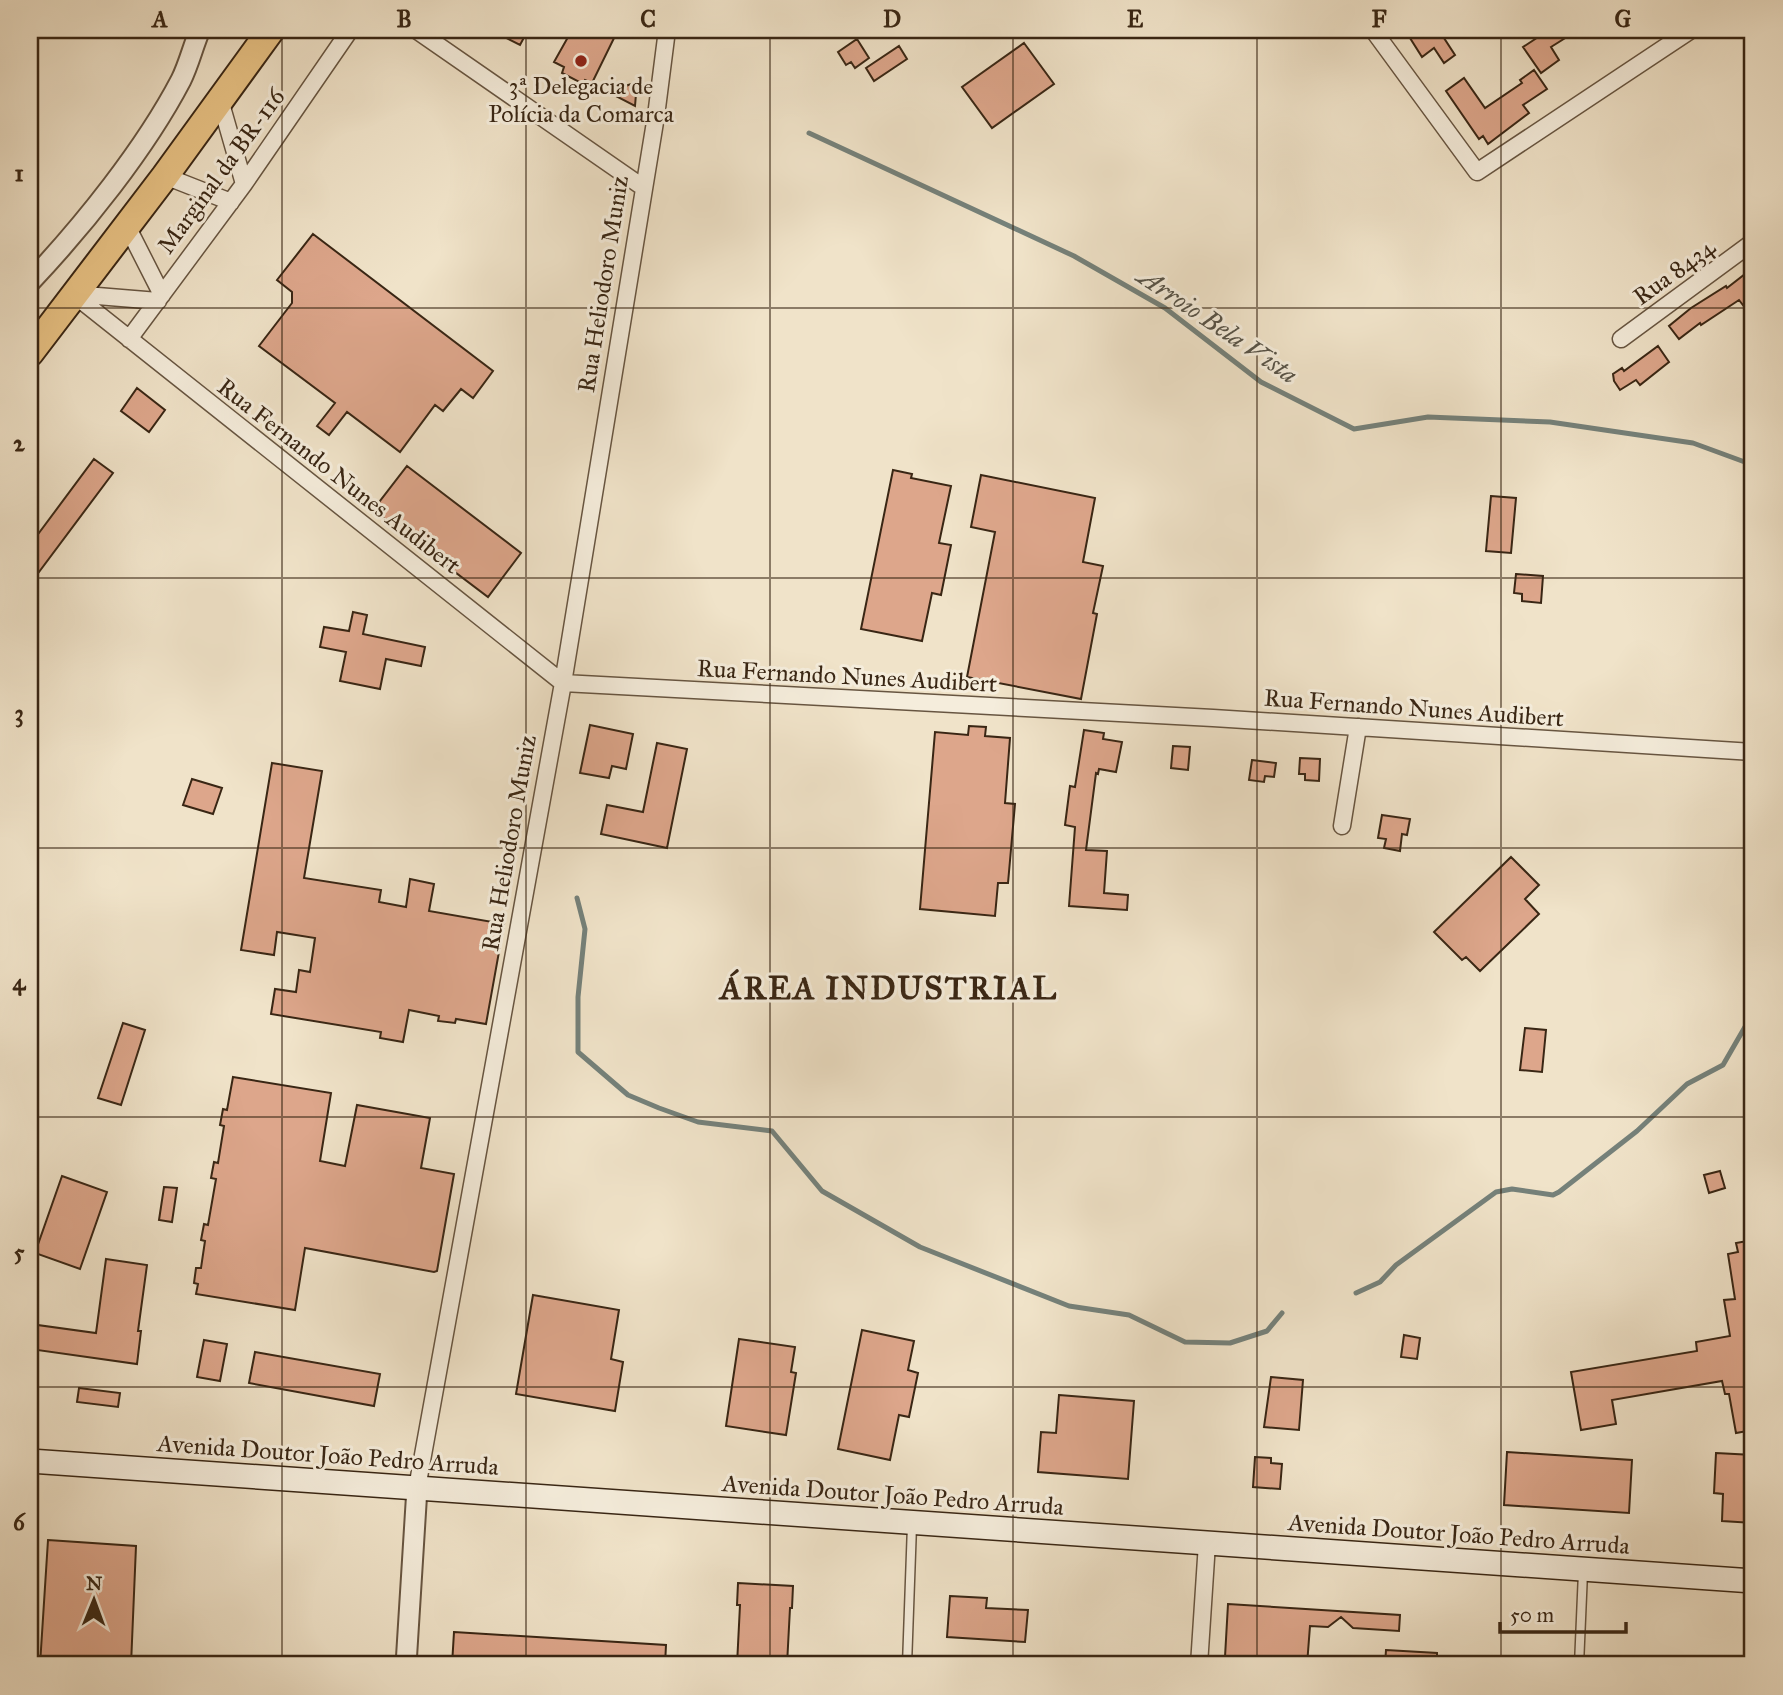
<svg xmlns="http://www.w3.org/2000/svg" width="1783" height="1695" viewBox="0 0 1783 1695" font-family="'IM FELL Great Primer',serif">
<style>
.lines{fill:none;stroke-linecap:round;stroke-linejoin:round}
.stream{stroke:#75817a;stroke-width:5}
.building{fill:#dda68b;stroke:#392614;stroke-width:2}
.service-casing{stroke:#675541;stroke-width:11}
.minor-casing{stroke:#675541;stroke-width:19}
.tertiary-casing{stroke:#675541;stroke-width:23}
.secondary-casing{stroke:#392614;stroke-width:26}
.trunk-casing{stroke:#392614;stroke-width:30}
.service{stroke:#f5eddc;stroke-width:8}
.minor{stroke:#f5eddc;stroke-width:16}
.tertiary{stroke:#f5eddc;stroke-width:19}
.secondary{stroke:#f5eddc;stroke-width:23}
.trunk{stroke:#e8c284;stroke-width:26}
.grid{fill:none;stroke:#392614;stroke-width:2;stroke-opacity:0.55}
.poi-dot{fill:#8f2418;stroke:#f5eddc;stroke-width:2.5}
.labels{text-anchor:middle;stroke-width:6;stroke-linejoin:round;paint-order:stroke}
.poi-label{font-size:24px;fill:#392614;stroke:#f5eddc}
.street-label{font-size:24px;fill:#392614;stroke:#f5eddc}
.water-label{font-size:26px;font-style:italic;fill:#575347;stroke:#f5eddc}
.district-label{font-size:32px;font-weight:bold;letter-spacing:2px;fill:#392614;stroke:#f5eddc}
.neatline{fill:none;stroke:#392614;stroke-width:2.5}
.grid-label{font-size:23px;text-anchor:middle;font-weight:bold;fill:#392614}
</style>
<rect width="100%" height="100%" fill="#f0e3c9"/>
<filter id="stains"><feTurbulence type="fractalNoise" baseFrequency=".00286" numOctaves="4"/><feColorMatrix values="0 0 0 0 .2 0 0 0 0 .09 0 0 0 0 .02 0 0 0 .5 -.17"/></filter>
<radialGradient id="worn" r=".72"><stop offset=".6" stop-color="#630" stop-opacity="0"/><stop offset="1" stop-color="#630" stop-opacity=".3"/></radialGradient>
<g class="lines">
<path class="stream" d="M809 133 1074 256 1165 308 1261 382 1354 429 1428 417 1550 422 1693 443 1753 465
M577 898 585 929 578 997V1052L628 1095 659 1108 698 1122 772 1131 822 1191 920 1247 1069 1306 1129 1315 1185 1342 1230 1343 1267 1331 1282 1313
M1356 1293 1380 1282 1396 1265 1496 1192 1512 1189 1553 1195 1559 1192 1637 1131 1687 1084 1723 1065 1753 1013"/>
</g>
<path class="building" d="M491 30H528L520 45Z
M572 30H618L592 83 585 80 583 84 562 73 564 67 554 62Z
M1422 30H1457L1444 38 1455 55 1444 63 1434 48 1422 57 1410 38Z
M1549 30H1578L1551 47 1559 60 1541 73 1523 47Z
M857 39 869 58 855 68 851 62 846 65 838 52Z
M1024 43 1054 84 992 128 962 87Z
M899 46 907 59 874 81 866 68Z
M1534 70 1547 89 1523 105 1529 113 1488 144 1483 136 1479 139 1446 91 1464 78 1485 108 1522 83 1520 80Z
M637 82 635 106 608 92Z
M313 234 493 371 473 398 461 389 443 411 435 405 400 452 347 412 329 435 317 426 335 403 259 346 292 303V292L277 280Z
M1745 274 1753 286V318L1739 300 1701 325 1700 323 1679 339 1669 326 1691 308 1726 286 1727 288Z
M1658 346 1669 362 1640 385 1636 380 1620 390 1614 381 1613 374 1622 368 1624 371Z
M137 388 165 410 149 432 121 411Z
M94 459 113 473 30 584V545Z
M407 466 521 553 488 597 373 510Z
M893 470 912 474 911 478 951 486 939 543 951 545 941 595 932 593 922 641 861 629Z
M981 475 1095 498 1083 562 1103 566 1093 613 1097 614 1081 699 967 677 995 532 971 527Z
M1491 496 1516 498 1511 553 1486 551Z
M1516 574 1543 576 1541 603 1522 601V594L1514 593Z
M353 612 367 615 363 634 425 647 421 666 386 659 380 689 340 681 346 652 320 647 324 627 349 631Z
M590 725 633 734 626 769 612 766 609 778 580 773Z
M969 726 986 727 985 736 1010 738 1005 803 1015 804 1008 883H998L995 916 920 909 935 732 968 735Z
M1084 730 1104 733 1103 739 1122 742 1116 772 1099 769 1098 774 1096 773 1086 850 1107 851 1104 893 1128 895 1127 910 1069 906 1075 827 1065 825 1070 786 1075 787Z
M657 743 687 749 667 848 601 834 607 805 643 812Z
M1173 746 1190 747 1188 770 1171 768Z
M1300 758 1320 759 1319 781 1305 780V774H1299Z
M1252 760 1276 763 1274 777 1265 776 1264 782 1249 780Z
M272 763 322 771 304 878 381 890 379 902 406 907 410 879 434 884 429 911 504 924 486 1024 456 1019 455 1023 438 1021 439 1016 409 1010 403 1042 380 1038 381 1032 271 1014 275 989 296 992 299 970 310 972 315 938 277 932 274 955 241 950Z
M192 779 222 788 213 814 183 805Z
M1382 815 1410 819 1407 835 1402 834 1400 851 1384 848 1386 839 1378 838Z
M1511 857 1539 885 1525 899 1539 914 1480 971 1466 957 1462 960 1434 932Z
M123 1023 145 1030 121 1105 98 1098Z
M1525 1028 1546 1030 1542 1072 1520 1070Z
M233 1077 331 1093 320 1161 345 1166 357 1105 430 1118 421 1168 454 1174 437 1271 434 1272 305 1248 295 1310 196 1294 198 1284 194 1283 196 1268H201L205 1241 201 1240 204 1224 208 1225 216 1179 211 1178 214 1162 218 1163 224 1126 220 1125 223 1109 227 1110Z
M1720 1171 1725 1188 1709 1193 1704 1175Z
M62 1176 107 1192 80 1269 35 1253Z
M164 1187 177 1188 172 1222 159 1220Z
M1753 1240V1430L1736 1433 1729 1394H1725L1722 1381 1612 1400 1616 1424 1581 1430 1571 1372 1697 1351 1696 1342 1730 1336 1724 1300 1735 1299 1728 1254 1738 1252 1736 1243Z
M106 1259 147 1265 138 1331H141L137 1364 30 1349V1324L96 1333Z
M533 1295 619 1310 611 1359 623 1362 615 1411 516 1394Z
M862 1330 914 1341 908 1370 918 1373 909 1417 899 1415 890 1460 838 1449Z
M1404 1335 1420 1338 1417 1359 1401 1357Z
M739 1339 795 1347 791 1372 796 1373 786 1435 726 1426Z
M204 1340 227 1344 220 1381 197 1377Z
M255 1352 380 1374 374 1406 249 1383Z
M1271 1377 1303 1380 1299 1430 1264 1427Z
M79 1388 120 1393 118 1407 77 1402Z
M1059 1395 1134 1401 1128 1479 1038 1472 1041 1432 1056 1433Z
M1507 1452 1632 1460 1629 1513 1504 1505Z
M1716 1453 1753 1455V1523L1722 1521 1723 1494 1714 1493Z
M1255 1457 1271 1458V1463L1282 1464 1280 1489 1253 1487Z
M48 1540 136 1546 131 1665H40Z
M738 1583 793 1586 792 1608H790L787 1665H737L740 1605H737Z
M950 1596 987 1598 986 1608 1028 1610 1025 1642 947 1637Z
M1228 1604 1400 1615 1399 1631 1353 1628 1341 1617 1328 1627 1310 1626 1307 1665H1260L1261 1659 1225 1657Z
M454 1632 666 1645 665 1665H452Z
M1386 1650 1437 1653V1665H1385Z"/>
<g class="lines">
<g class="service-casing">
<path id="service" d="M907 1665 912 1525
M1579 1665 1583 1572"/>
</g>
<g class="minor-casing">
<path id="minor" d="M416 30 644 188
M1373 30 1477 172 1691 30
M220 100 244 184
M165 176 231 202
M127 226 162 295
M73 294 563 683 1213 718 1753 752
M73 294 158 301
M129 339 244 184 350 30
M1621 339 1753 242
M1342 826 1358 727
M417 1488 563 683 656 116 667 30
M1199 1665 1207 1543"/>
</g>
<g class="tertiary-casing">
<path id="tertiary" d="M30 282C83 226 145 149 181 80 189 64 193 46 200 30
M406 1665 417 1488"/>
</g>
<g class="secondary-casing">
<path id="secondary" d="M30 1461 1753 1581"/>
</g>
<g class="trunk-casing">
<path id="trunk" d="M30 353 165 176 271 30"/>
</g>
<use href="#service" class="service"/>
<use href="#minor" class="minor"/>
<use href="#tertiary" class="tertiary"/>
<use href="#secondary" class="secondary"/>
<use href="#trunk" class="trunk"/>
</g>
<path class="grid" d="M282 30V1665M526 30V1665M770 30V1665M1013 30V1665M1257 30V1665M1501 30V1665M30 308H1753M30 578H1753M30 848H1753M30 1117H1753M30 1387H1753"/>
<circle class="poi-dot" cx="581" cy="61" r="7"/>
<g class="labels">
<g class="poi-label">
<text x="581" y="94">3ª Delegacia de<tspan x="581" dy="28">Polícia da Comarca</tspan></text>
</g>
<g class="street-label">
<text transform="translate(221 171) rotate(-54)" y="8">Marginal da BR-116</text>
<text transform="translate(1674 272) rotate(-36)" y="8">Rua 8434</text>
<text transform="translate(603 284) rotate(-81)" y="8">Rua Heliodoro Muniz</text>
<text transform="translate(339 476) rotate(38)" y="8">Rua Fernando Nunes Audibert</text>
<text transform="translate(847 676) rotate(3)" y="8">Rua Fernando Nunes Audibert</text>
<text transform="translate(1414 708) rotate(4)" y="8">Rua Fernando Nunes Audibert</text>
<text transform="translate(509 843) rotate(-80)" y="8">Rua Heliodoro Muniz</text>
<text transform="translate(328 1455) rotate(4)" y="8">Avenida Doutor João Pedro Arruda</text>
<text transform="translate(893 1495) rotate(4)" y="8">Avenida Doutor João Pedro Arruda</text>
<text transform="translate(1459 1534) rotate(4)" y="8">Avenida Doutor João Pedro Arruda</text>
</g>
<g class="water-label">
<text transform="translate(1218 325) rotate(34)" y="9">Arroio Bela Vista</text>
</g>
<g class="district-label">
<text x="889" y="999">ÁREA INDUSTRIAL</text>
</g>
</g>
<rect width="1783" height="1695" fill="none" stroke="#f0e3c9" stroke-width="77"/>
<g transform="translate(94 1600) rotate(1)" stroke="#f5eddc" stroke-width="5" paint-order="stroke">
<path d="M0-5L12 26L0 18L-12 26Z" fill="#392614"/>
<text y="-10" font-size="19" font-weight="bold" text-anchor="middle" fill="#392614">N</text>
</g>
<path d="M1500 1622v10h126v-10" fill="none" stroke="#392614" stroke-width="3.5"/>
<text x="1510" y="1622" font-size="21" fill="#392614" stroke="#f5eddc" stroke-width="5" paint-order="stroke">50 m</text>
<rect x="38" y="38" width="1706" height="1618" class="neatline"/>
<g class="grid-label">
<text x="160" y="27">A</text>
<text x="404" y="27">B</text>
<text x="648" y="27">C</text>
<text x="892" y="27">D</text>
<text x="1135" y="27">E</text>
<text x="1379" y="27">F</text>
<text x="1623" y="27">G</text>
<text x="19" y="181">1</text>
<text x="19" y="451">2</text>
<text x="19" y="721">3</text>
<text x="19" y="990">4</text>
<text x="19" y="1260">5</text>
<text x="19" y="1530">6</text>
</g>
<rect width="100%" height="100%" filter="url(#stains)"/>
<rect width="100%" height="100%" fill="url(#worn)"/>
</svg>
